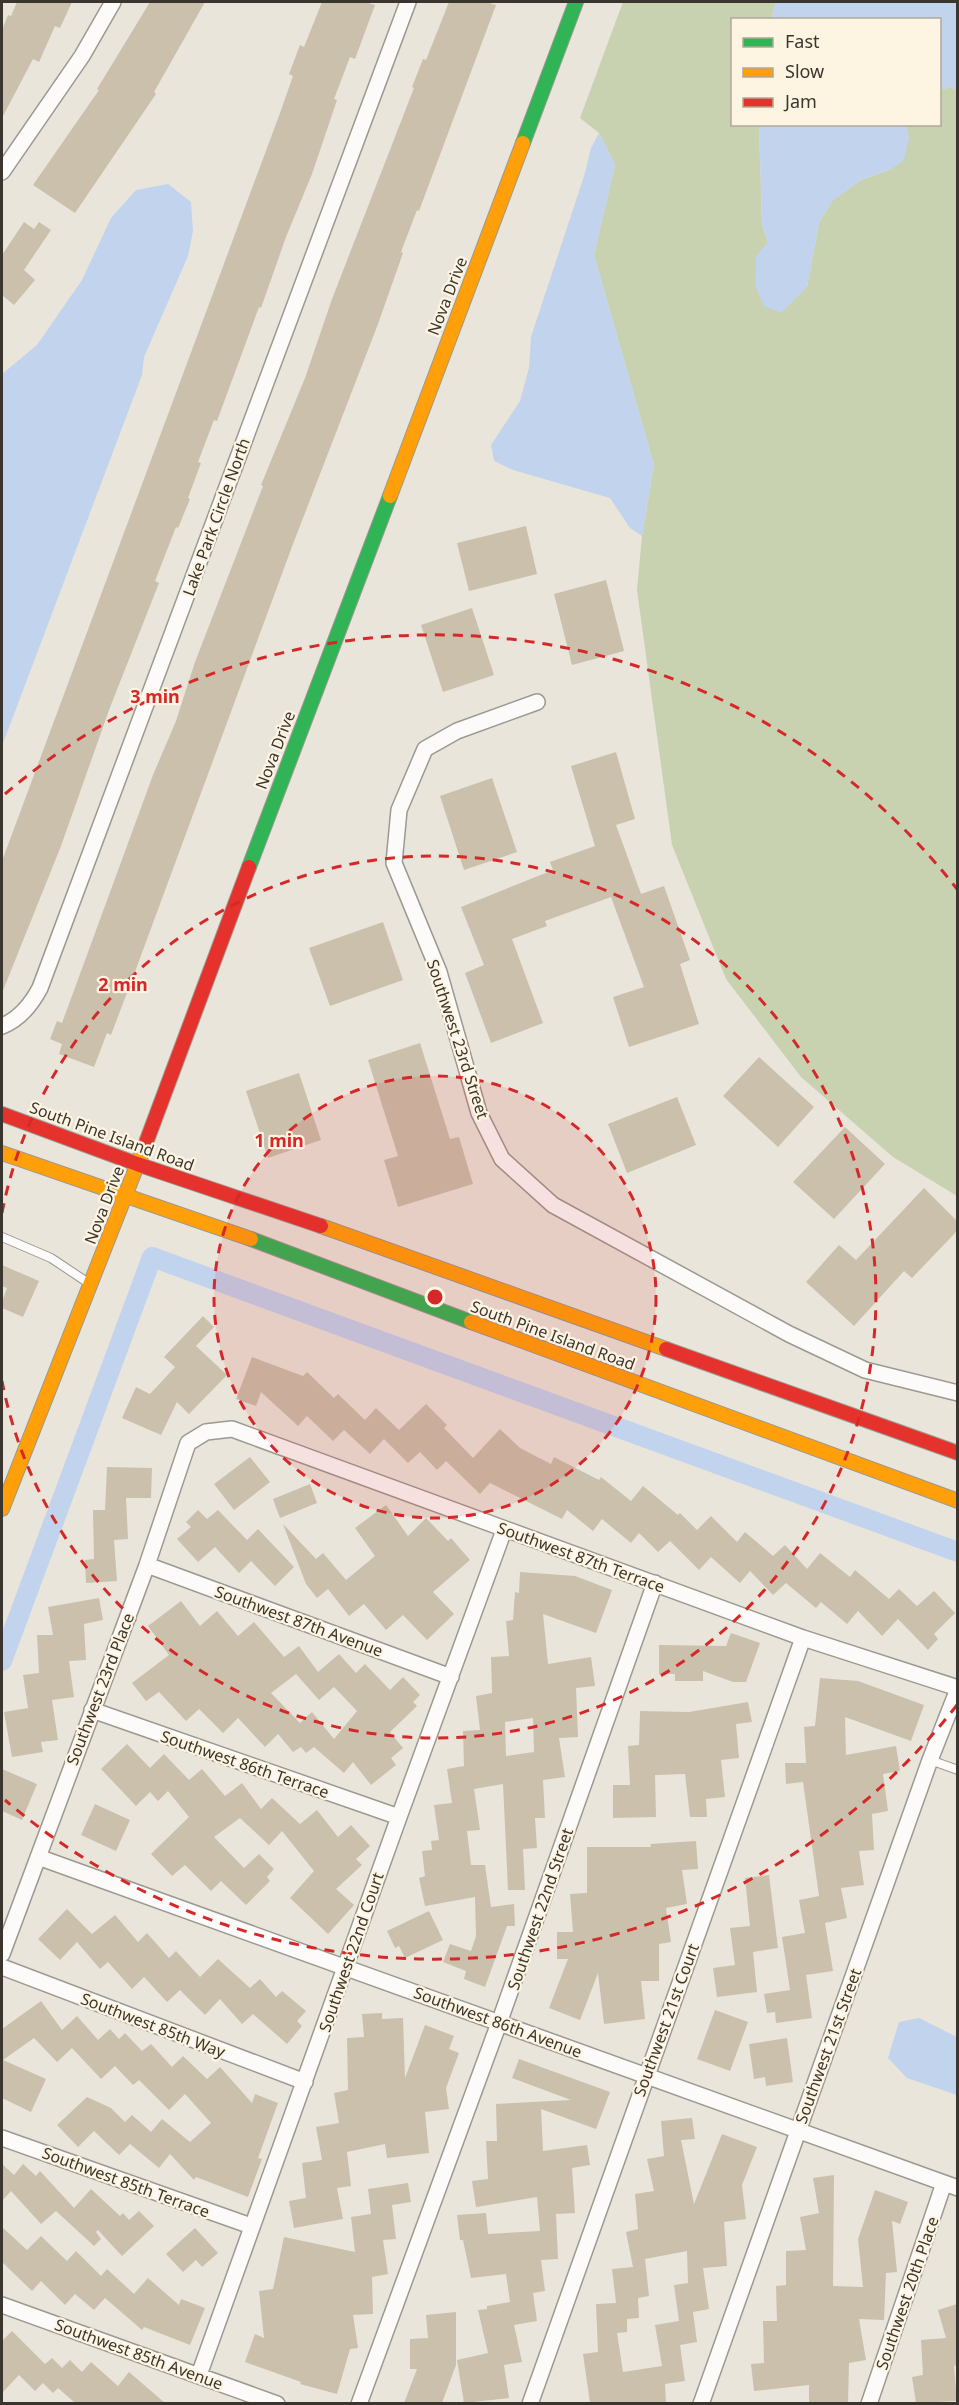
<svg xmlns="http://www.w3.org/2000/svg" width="959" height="2405" viewBox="0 0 959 2405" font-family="'Noto Sans',sans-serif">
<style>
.green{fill:#c8d1b0}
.water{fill:#c1d3ed}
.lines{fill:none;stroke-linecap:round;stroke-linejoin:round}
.canal{stroke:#c1d3ed;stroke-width:20}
.building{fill:#cac0ac;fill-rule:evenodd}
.lane-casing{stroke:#9c9991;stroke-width:10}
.street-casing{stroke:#9c9991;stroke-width:18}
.fast-casing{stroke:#9c9991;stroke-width:16}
.slow-casing{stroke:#9c9991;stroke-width:16}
.jam-casing{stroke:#9c9991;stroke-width:16}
.lane{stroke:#fcfbfa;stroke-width:8}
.street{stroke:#fcfbfa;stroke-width:15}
.fast{stroke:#30b455;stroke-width:14}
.slow{stroke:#ff9f0a;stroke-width:14}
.jam{stroke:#e5322d;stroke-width:14}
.ring{fill:none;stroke:#d62828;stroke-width:3;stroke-dasharray:10 8}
.labels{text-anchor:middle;stroke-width:4.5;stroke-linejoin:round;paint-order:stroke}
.street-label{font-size:16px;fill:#3a362f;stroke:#fef4e2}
.centre{fill:#d62828;stroke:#fef4e2;stroke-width:3}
.ring-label{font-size:18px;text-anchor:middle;font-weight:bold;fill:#d62828;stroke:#fef4e2;stroke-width:4.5;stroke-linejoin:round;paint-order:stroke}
</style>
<rect width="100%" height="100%" fill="#eae5db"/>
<path class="green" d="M623 2H776L771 19 732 20V124L759 125 762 225 768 242 807 287 819 223 832 201 861 180 892 169 909 139 906 125 940 124V90L950 87 957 91V1196L893 1157 801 1077 726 979 672 845 637 590 642 536 654 465 594 255 615 165 599 133 580 118Z"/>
<path class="water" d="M776 2H957V91L950 87 940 90V20L771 19Z
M759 125H906L909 139 904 160 892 169 861 180 832 201 819 223 807 287 781 313 764 306 755 286 756 256 768 242 762 225Z
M599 133 615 165 594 255 654 465 642 536 630 528 610 498 513 470 494 461 491 445 520 401 529 368 531 337 585 173 591 148Z
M168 184 191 202 193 231 188 256 144 357 142 375 2 746V374L37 345 82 280 111 218 136 190Z
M919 2018 957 2037V2095L907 2078 888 2058 899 2022Z"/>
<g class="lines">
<path class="canal" d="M2 1661 152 1257 958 1552"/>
</g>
<path class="building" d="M17 2H72L60 28 55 26 39 62 33 59 2 118V30L8 15 11 16Z
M150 2H205L154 92 156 94 75 213 33 185 99 90 97 89Z
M322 2H365L375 5 355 59 350 57 334 99 337 100 312 174 286 237 261 308 259 307 217 421 214 420 198 462 201 463 188 498 190 499 178 528 176 527 155 581 159 583 109 710 61 846 2 993V861L280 113 293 76 289 74 300 45 304 47Z
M449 2H486L496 5 419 211 417 210 401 252 403 253 378 324 293 544 136 969 111 1035 107 1033 94 1067 59 1054 62 1044 50 1039 57 1021 62 1023 153 775 176 721 195 662 263 486 261 485 305 378 332 299 414 88 412 87 423 59 426 60Z
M24 222 34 229 39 222 51 230 24 270 35 280 14 305 2 295V255Z
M526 526 537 574 469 591 457 543Z
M606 580 624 651 572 665 554 594Z
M472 608 494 675 443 692 421 625Z
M616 752 635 819 616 825 641 894 664 886 690 960 680 964 699 1024 629 1047 613 997 644 987 611 897 545 921 547 926 512 939 543 1023 491 1043 465 973 484 965 461 907 553 870 550 862 595 846 571 766Z
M492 778 517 852 464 870 440 796Z
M383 922 403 980 330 1006 309 948Z
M420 1043 450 1139 459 1137 473 1184 398 1207 384 1160 398 1156 368 1060Z
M759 1057 814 1107 778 1147 723 1096Z
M299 1073 321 1140 268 1158 246 1091Z
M677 1097 696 1145 627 1173 608 1124Z
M845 1127 885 1164 834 1219 793 1182Z
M924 1188 957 1221V1231L912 1278 904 1271 854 1326 806 1282 839 1245 856 1260Z
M2 1265 39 1281 23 1317 2 1308V1302L7 1288 2 1286Z
M203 1316 214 1327 196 1346 227 1375 189 1414 177 1402 161 1435 122 1418 136 1387 150 1394 175 1367 164 1357Z
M252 1357 303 1376 307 1372 334 1398 338 1394 365 1420 376 1408 399 1430 426 1404 447 1425 444 1428 473 1458 500 1429 520 1448 551 1464 554 1457 599 1480 601 1477 631 1501 643 1486 678 1515 680 1513 697 1530 711 1516 737 1542 745 1532 773 1556 785 1545 807 1569 820 1553 850 1577 855 1570 889 1599 899 1589 917 1606 934 1591 955 1613 934 1634 938 1639 928 1650 898 1619 882 1636 858 1611 847 1624 821 1602 816 1608 786 1583 773 1595 750 1571 740 1583 711 1557 699 1570 670 1541 658 1552 639 1533 631 1543 602 1519 593 1531 567 1510 562 1519 490 1483 480 1494 446 1461 437 1470 420 1452 408 1463 384 1439 370 1454 344 1430 333 1441 307 1416 298 1426 261 1392 256 1406 236 1399Z
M250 1457 270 1482 234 1510 214 1484Z
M107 1467 152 1468 151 1498H126L128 1539 114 1540 117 1581 86 1583 85 1560 94 1559 93 1510H105Z
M310 1484 317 1503 280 1518 273 1499Z
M386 1505 408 1536 426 1518 448 1541 451 1538 470 1560 433 1592 454 1614 427 1640 403 1615 386 1630 364 1604 349 1616 328 1589 317 1598 306 1584 283 1524 316 1559 323 1553 346 1580 375 1556 355 1528Z
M198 1510 207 1519 218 1510 247 1540 258 1529 294 1567 275 1586 251 1561 239 1573 215 1547 198 1562 177 1539 191 1527 186 1522Z
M520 1572 575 1576 612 1590 596 1633 543 1614 548 1664 591 1657 595 1686 576 1688 578 1737 559 1738 565 1777 543 1780 545 1818H535L537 1848 523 1849 525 1890H508L503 1784 474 1789 480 1830 467 1831 471 1865H485L491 1907 514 1904 515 1926H507L485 1987 464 1979 466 1971 443 1962 450 1944 471 1951 476 1936 475 1897 425 1906 419 1878 425 1876 422 1851 432 1850 431 1841 439 1840 434 1805 452 1803 447 1769 464 1766 463 1731 480 1730 476 1696 492 1693 491 1657 509 1656 506 1621 513 1620 515 1592 519 1593ZM533 1718 534 1752 506 1756 505 1722Z
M99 1598 103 1620 84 1624 86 1660 69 1661 74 1697 52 1700 58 1740 41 1742 43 1752 12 1757 4 1712 28 1708 23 1675 39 1673 37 1635H53L48 1607Z
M181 1601 200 1626 217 1611 238 1636 254 1622 284 1657 299 1646 318 1672 339 1654 356 1673 365 1664 390 1690 403 1677 420 1695 413 1702 417 1706 390 1732 403 1748 391 1758 396 1765 371 1785 353 1762 344 1773 314 1747 306 1753 301 1747 293 1752 278 1734 265 1747 238 1718 223 1733 199 1709 186 1721 159 1692 146 1701 132 1683 169 1655 148 1626ZM296 1674 319 1700 334 1687 357 1711 334 1739 312 1712 300 1723 271 1693Z
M731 1633 760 1643 746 1682H733L703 1671V1681H675V1674H659V1645L726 1646Z
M820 1678 858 1681 924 1705 911 1741 845 1717 846 1755 896 1746 900 1771 883 1774 888 1811 872 1814 874 1850 859 1851 864 1885 841 1888 847 1918 825 1923 833 1971 806 1975 812 2018 776 2023 775 2012 767 2013 764 1994 790 1990 782 1937 805 1933 799 1900 819 1896 803 1782 786 1784 785 1763H806L804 1727 815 1726Z
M748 1702 752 1722 736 1724 739 1758 721 1760 725 1797 706 1799 707 1817H690L685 1774 655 1775 656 1817 613 1818V1785H630L628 1746 639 1745 640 1711 689 1712Z
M127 1744 150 1768 164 1754 189 1780 202 1769 225 1796 242 1783 261 1809 272 1798 300 1824 317 1810 338 1837 351 1825 370 1846 356 1859 362 1865 336 1889 354 1905 328 1934 290 1898 314 1871 282 1831 269 1845 240 1818 214 1837 244 1868 259 1854 274 1869 267 1877 270 1881 246 1905 221 1881 211 1891 185 1865 172 1876 151 1854 189 1817 168 1791 158 1801 150 1792 136 1806 101 1769Z
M2 1769 37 1784 22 1820 2 1811Z
M95 1804 130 1820 116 1851 81 1835Z
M696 1841 698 1869 682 1870 687 1904 666 1908 671 1942 659 1944V1981H641L645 2019 604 2024 598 1973 580 2020 549 2008 568 1959H557V1932H573L570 1894 587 1893V1847H651L650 1844Z
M769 1875 778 1948 753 1952 757 1992 717 1997 713 1968 735 1965 730 1928 750 1926 745 1878Z
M67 1909 92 1934 115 1915 138 1942 147 1933 169 1958 176 1951 200 1977 218 1959 250 1988 260 1979 276 1997 282 1991 306 2011 297 2021 302 2026 287 2044 253 2014 242 2024 220 1999 205 2015 180 1990 167 2002 144 1977 132 1989 108 1962 100 1969 77 1942 60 1960 38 1939Z
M429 1911 443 1940 405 1958 399 1946 395 1948 387 1931Z
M41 2001 62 2030 77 2016 98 2040 110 2029 119 2039 125 2033 142 2051 151 2044 172 2067 183 2056 207 2079 220 2067 252 2103 255 2094 278 2103 258 2158 262 2159 248 2197 196 2177 194 2180 170 2154 159 2168 130 2144 119 2155 94 2131 78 2147 57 2125 87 2097 111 2108 125 2122 132 2115 151 2132 162 2119 190 2142 211 2123 185 2094 169 2110 139 2080 133 2085 115 2066 101 2079 72 2048 57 2062 34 2038 3 2060 46 2079 31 2112 2 2098V2029Z
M715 2010 748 2022 730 2071 697 2059Z
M382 2013V2019L403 2018 405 2078 425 2025 454 2036 449 2049 459 2053 446 2088 449 2109 425 2112 429 2153 387 2158 385 2144 347 2152 351 2186 337 2188 343 2219 294 2228 289 2201 306 2198 302 2163 322 2160 316 2127 339 2123 334 2093 348 2090 347 2038 364 2037 362 2014Z
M787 2038 793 2082 766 2086 765 2077 754 2079 749 2044Z
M519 2059 610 2092 596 2129 541 2109 543 2151 587 2145 590 2165 572 2168 575 2213 556 2214 558 2259 541 2260 545 2291 533 2293 537 2321 514 2325 522 2362 504 2365 509 2398 464 2403 457 2360 488 2353 478 2310 487 2309V2306L510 2302 506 2274 471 2278 463 2240H460L457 2215 486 2213 488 2234 540 2231 537 2197 476 2207 472 2181 488 2179 486 2141H497L496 2104 571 2100 512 2078Z
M692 2118 695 2139 681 2140 694 2204 722 2134 757 2147 742 2185 746 2219 724 2222 727 2266 703 2268 709 2309 693 2312 697 2342 680 2345 685 2381 665 2384 666 2403H590L583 2354 598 2352 596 2304 616 2303 612 2269 633 2267 626 2232 638 2229 635 2194 654 2191 647 2159 664 2156 661 2121ZM687 2251 688 2283 674 2285 679 2321 655 2325 662 2366 623 2372 617 2333 627 2332V2319L639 2318 638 2298 649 2296 645 2259Z
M2 2164 14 2175 23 2164 36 2176 40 2171 74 2208 91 2189 120 2216 123 2213 129 2220 139 2211 154 2226 122 2256 98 2230 96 2232 101 2239 94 2246 56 2211 41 2224 11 2191 2 2201Z
M834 2175 833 2286 863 2287 858 2239 875 2190 908 2202 900 2224 892 2221 897 2272 886 2273 884 2320 859 2319 866 2360 849 2363 848 2403H809V2385L754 2391 751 2364 764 2363 763 2321H777L776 2286 786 2285V2251L806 2250 800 2217 819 2213 813 2178Z
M408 2183 411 2202 392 2205 396 2239 383 2240 388 2274 372 2277 373 2314 353 2315 358 2348 350 2349 337 2394 300 2384 301 2382 245 2362 255 2334 264 2338 259 2291 273 2289 284 2237 355 2252 351 2217 371 2214 368 2189Z
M2 2227 27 2250 41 2236 67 2261 76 2251 101 2276 107 2269 134 2294 148 2278 179 2305 181 2299 205 2308 190 2345 144 2327 142 2330 105 2298 94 2310 75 2294 65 2305 41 2281 32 2291 2 2262Z
M195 2228 218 2253 202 2267 196 2260 183 2272 166 2254Z
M957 2304V2365L954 2366 957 2401 916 2403 912 2377 923 2375 921 2340 946 2338 938 2310Z
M456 2312V2365L442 2403H404L417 2369H410V2339L428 2338 426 2315Z
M12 2331 45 2364 52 2358 62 2368 70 2360 82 2372 91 2362 118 2386 129 2372 165 2403H75L58 2388 53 2393 43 2383 35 2391 19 2375 2 2393V2341Z"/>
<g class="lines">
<g class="lane-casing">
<path id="lane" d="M2 1237 51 1258 90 1284
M930 1760 958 1770"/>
</g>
<g class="street-casing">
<path id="street" d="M2 172 82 56 113 2
M537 702 457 731 425 749 399 810 394 863 439 972 479 1113 502 1159 553 1205 789 1334 865 1370 958 1393
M2 1026C20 1019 31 1005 40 988L408 2
M147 1565 451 1677
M92 1710 399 1817
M38 1857 958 2188
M2 1954 147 1565 188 1443 206 1432 232 1429 803 1638 958 1688
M2 1967 305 2082
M2 2138 251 2226
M2 2305 277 2404
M199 2375 399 1817 504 1530
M359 2404 499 2023 655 1583
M530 2404 803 1638
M701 2404 930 1760 958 1689
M869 2404 944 2183"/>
</g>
<g class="fast-casing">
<path id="fast" d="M523 143 576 2
M249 867 390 496
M251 1239 471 1322"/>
</g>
<g class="slow-casing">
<path id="slow" d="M390 496 523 143
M2 1153 251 1239
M321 1226 666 1349
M471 1322 958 1501
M2 1509 147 1140"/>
</g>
<g class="jam-casing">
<path id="jam" d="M2 1114 137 1164 321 1226
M147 1140 249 867
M666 1349 958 1453"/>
</g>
<use href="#lane" class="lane"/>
<use href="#street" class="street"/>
<use href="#fast" class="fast"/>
<use href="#slow" class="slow"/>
<use href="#jam" class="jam"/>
</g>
<circle cx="435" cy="1297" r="221" fill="#d62828" fill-opacity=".12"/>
<g class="ring">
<circle cx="435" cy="1297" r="221"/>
<path d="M2 1213A441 441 0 1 1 2 1381"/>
<path d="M957 1705A662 662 0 0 1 5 1800M5 794A662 662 0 0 1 957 889"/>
</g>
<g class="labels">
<g class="street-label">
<text transform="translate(447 296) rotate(-69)" y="6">Nova Drive</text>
<text transform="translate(216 517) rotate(-70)" y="6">Lake Park Circle North</text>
<text transform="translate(275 750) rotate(-69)" y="6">Nova Drive</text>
<text transform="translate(458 1039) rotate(72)" y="6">Southwest 23rd Street</text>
<text transform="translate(112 1136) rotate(20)" y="6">South Pine Island Road</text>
<text transform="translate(104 1205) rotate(-69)" y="6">Nova Drive</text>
<text transform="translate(553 1335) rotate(20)" y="6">South Pine Island Road</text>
<text transform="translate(581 1557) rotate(20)" y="6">Southwest 87th Terrace</text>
<text transform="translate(299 1621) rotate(20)" y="6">Southwest 87th Avenue</text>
<text transform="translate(100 1689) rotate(-69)" y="6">Southwest 23rd Place</text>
<text transform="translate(245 1764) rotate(19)" y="6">Southwest 86th Terrace</text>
<text transform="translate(540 1909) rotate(-71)" y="6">Southwest 22nd Street</text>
<text transform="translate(351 1952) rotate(-71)" y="6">Southwest 22nd Court</text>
<text transform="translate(666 2020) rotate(-70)" y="6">Southwest 21st Court</text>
<text transform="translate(498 2022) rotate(20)" y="6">Southwest 86th Avenue</text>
<text transform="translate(153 2025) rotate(21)" y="6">Southwest 85th Way</text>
<text transform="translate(828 2046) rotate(-70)" y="6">Southwest 21st Street</text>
<text transform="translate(126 2182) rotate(20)" y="6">Southwest 85th Terrace</text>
<text transform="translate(907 2293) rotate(-71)" y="6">Southwest 20th Place</text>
<text transform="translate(139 2354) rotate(20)" y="6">Southwest 85th Avenue</text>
</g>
</g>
<circle cx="435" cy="1297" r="9" class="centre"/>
<g class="ring-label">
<text x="155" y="703">3 min</text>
<text x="123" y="991">2 min</text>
<text x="279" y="1147">1 min</text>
</g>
<rect width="959" height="2405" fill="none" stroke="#3a362f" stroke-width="6"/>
<rect x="731" y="18" width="210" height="108" fill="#fef4e2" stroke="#b0a89a" stroke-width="1.5"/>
<rect x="743" y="38" width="30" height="9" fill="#30b455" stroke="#b0a89a" stroke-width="1.5"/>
<text x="785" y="48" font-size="18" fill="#3a362f">Fast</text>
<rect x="743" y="68" width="30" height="9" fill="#ff9f0a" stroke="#b0a89a" stroke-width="1.5"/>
<text x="785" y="78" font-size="18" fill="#3a362f">Slow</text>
<rect x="743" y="98" width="30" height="9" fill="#e5322d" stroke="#b0a89a" stroke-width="1.5"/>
<text x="785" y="108" font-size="18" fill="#3a362f">Jam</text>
</svg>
